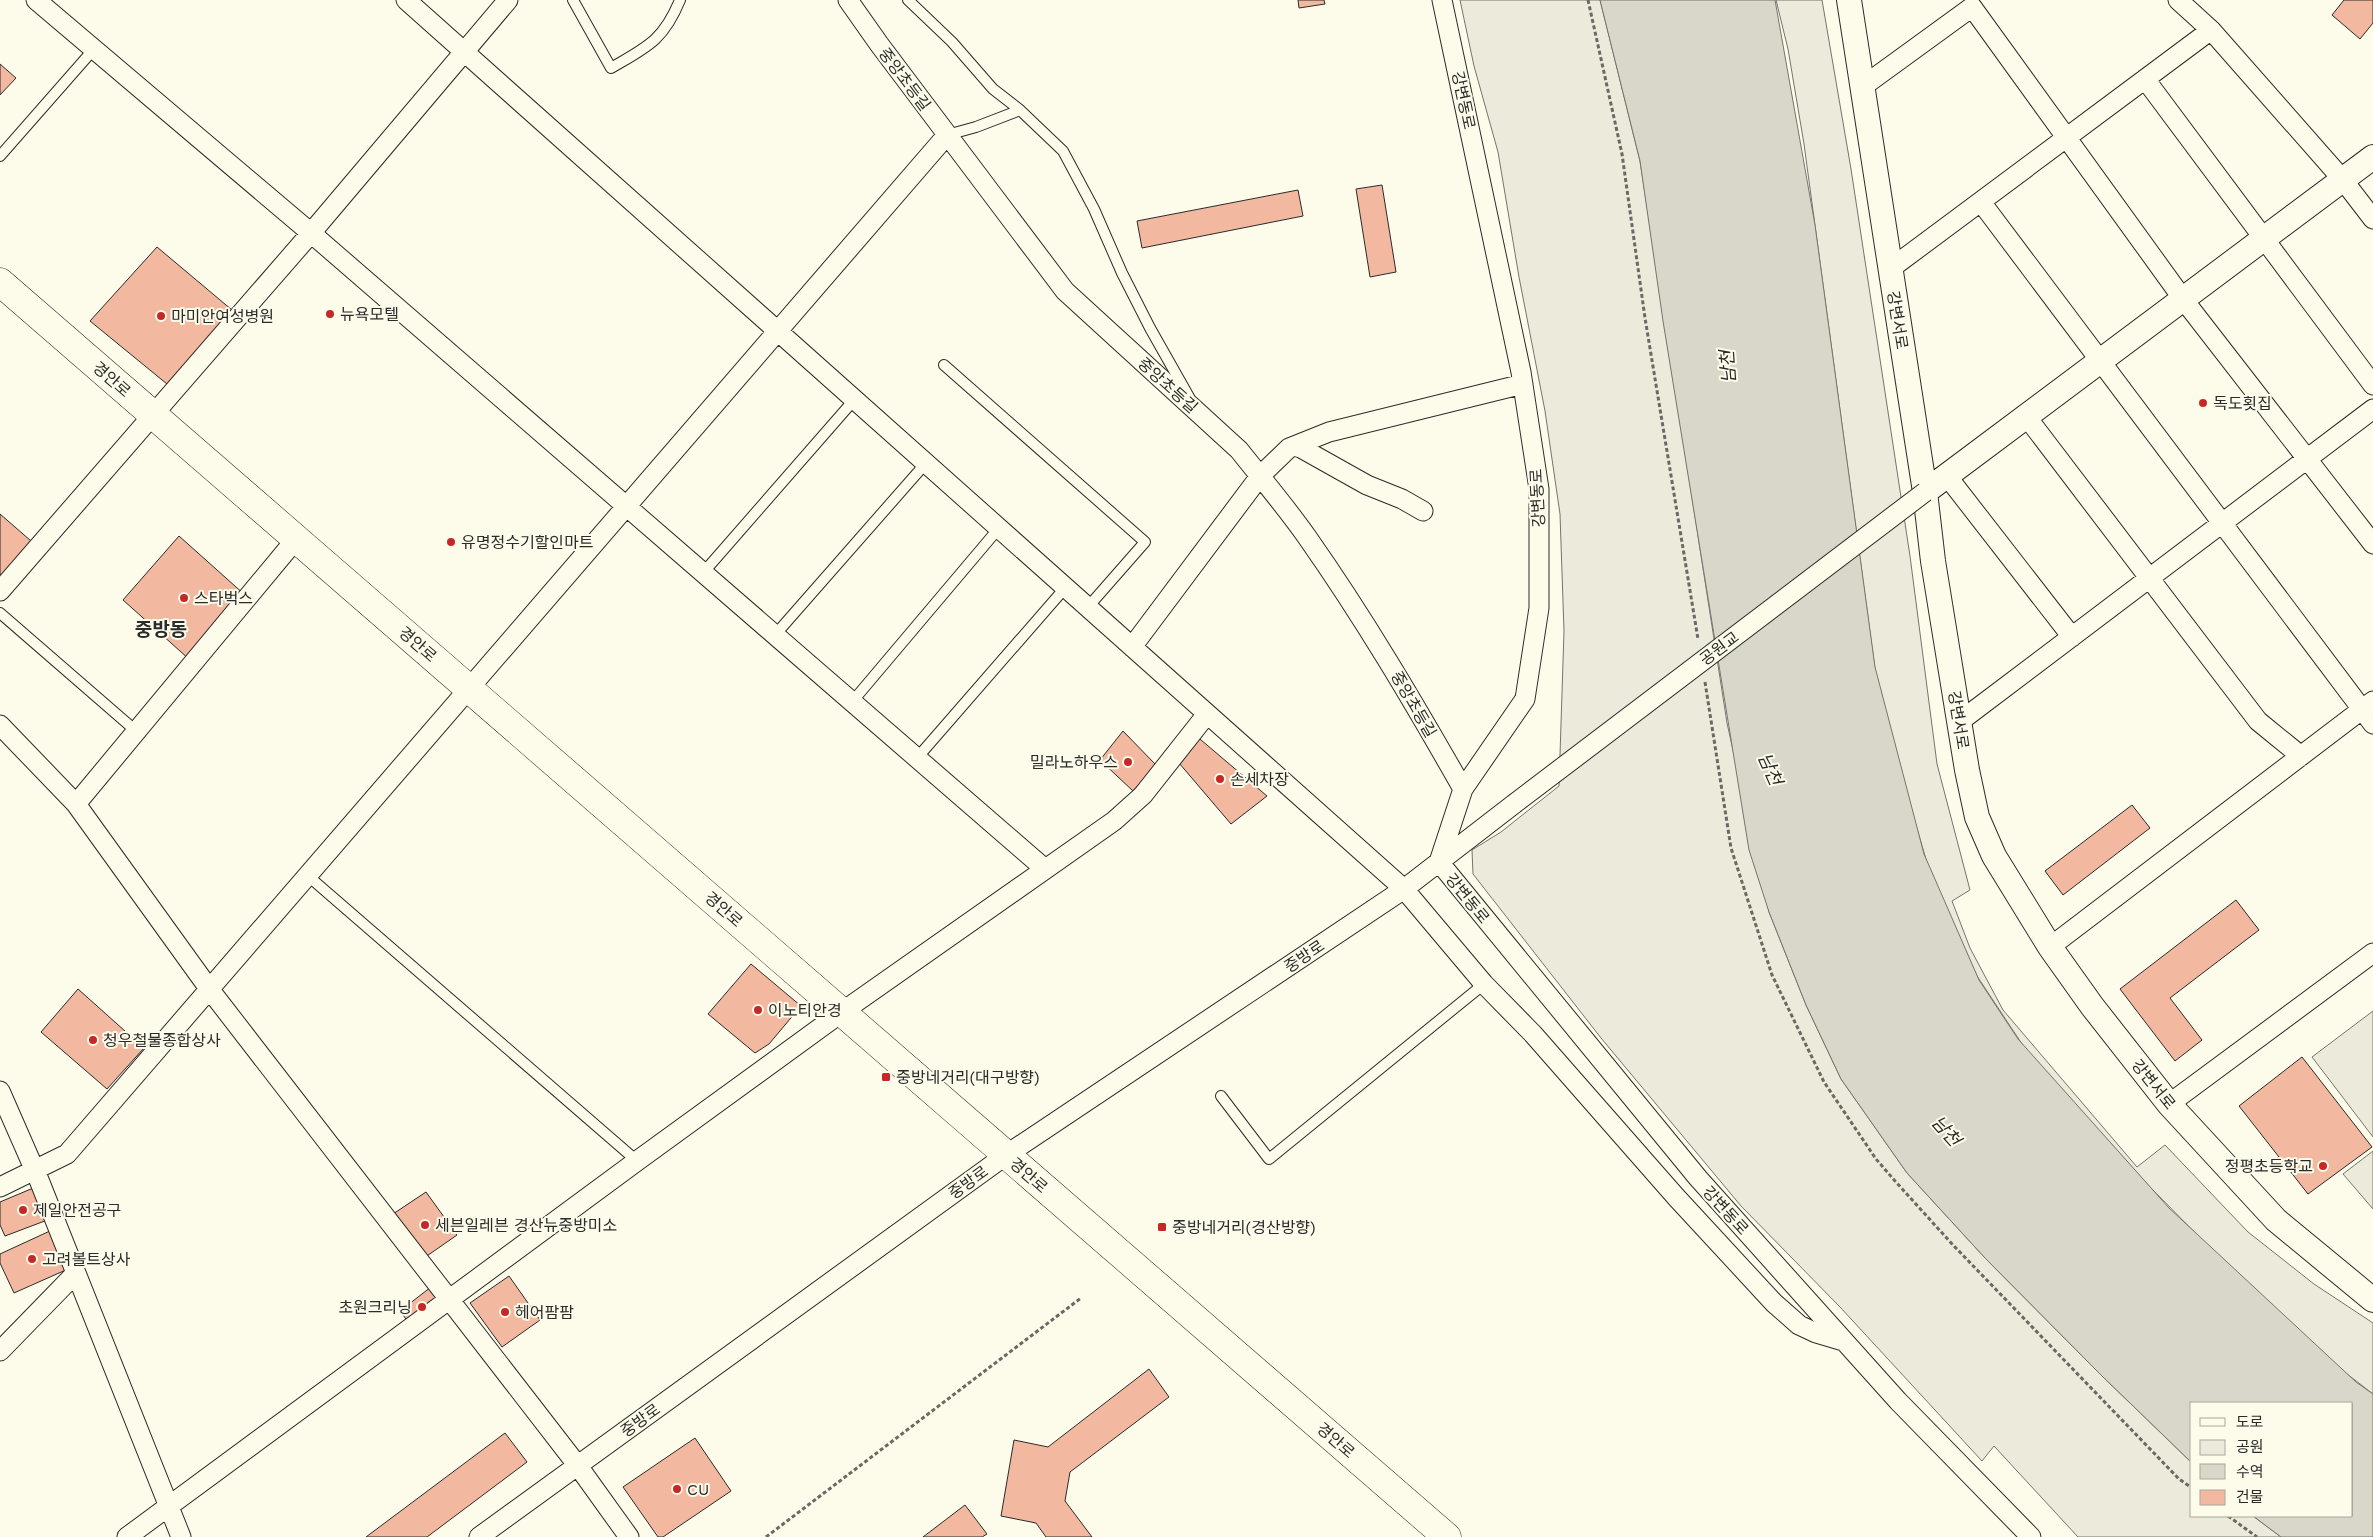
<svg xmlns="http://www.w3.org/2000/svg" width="2373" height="1537" viewBox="0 0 2373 1537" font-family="'Work Sans','Noto Sans KR',sans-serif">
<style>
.green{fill:#ecebdb;stroke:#74746e}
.water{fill:#d8d7c9;stroke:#74746e}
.building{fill:#f2b8a0;stroke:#2b2b2b}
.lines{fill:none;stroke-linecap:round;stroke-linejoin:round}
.service-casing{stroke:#2b2b2b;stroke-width:12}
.minor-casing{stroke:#2b2b2b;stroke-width:21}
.tertiary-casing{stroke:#2b2b2b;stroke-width:26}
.primary-casing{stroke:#2b2b2b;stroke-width:29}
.path{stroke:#6a6964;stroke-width:3;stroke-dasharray:4 2.5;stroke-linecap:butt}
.service{stroke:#fdfbea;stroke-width:10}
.minor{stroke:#fdfbea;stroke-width:19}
.tertiary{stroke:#fdfbea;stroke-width:24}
.primary{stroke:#fdfbea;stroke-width:28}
.minor-bridge-casing{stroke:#2b2b2b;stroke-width:21;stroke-linecap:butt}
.minor-bridge{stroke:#fdfbea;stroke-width:19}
.poi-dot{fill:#c62828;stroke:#fdfbea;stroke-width:2}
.labels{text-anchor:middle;stroke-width:4;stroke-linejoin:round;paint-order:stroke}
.street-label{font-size:16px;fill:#2b2b2b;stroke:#fdfbea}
.poi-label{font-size:16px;fill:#2b2b2b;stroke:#fdfbea;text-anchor:start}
.water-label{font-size:18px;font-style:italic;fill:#2b2b2b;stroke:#fdfbea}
.quarter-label{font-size:19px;font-weight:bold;fill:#2b2b2b;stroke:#fdfbea}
</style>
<rect width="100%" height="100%" fill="#fdfbea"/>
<path class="green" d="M1460 0H1600L1640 161 1727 723 1769 912 1806 1005 1841 1079 1907 1173 1985 1258 2101 1375 2192 1463V1516H2253L2281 1537H2078L1994 1446 1982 1461 1840 1307 1741 1206 1601 1038 1473 874 1472 850 1501 832 1559 786 1564 631 1560 514 1545 411 1519 277 1498 152 1474 66Z
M1776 0H1822L1851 169 1910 556 1937 764 1970 890 1952 901 1970 948 2003 1010 2137 1167 2165 1145 2248 1232 2314 1284 2373 1323V1394L2342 1370 2213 1251 2149 1186 2024 1047 1977 976 1930 873 1879 699 1804 144 1788 49Z
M2373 1011V1137L2312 1057Z
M2373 1151V1209L2343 1174Z"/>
<path class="water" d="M1600 0H1775L1815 225 1875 667 1924 854 1979 980 2018 1039 2169 1208 2356 1382 2373 1394V1537H2281L2253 1516H2352V1403H2192V1463L2101 1375 1985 1258 1907 1173 1841 1079 1806 1005 1769 912 1749 850 1663 321 1640 161Z"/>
<path class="building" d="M1298 0H1324L1325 4 1299 8Z
M2344 0H2373V23L2360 39 2332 15Z
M0 64 16 78 0 95Z
M1382 185 1396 272 1370 277 1356 189Z
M1298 190 1303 216 1142 248 1137 221Z
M157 247 232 310 167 384 90 321Z
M0 514 38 547 0 591Z
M179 536 245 595 190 660 123 600Z
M1123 731 1156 765 1133 791 1100 760Z
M1194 734 1267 796 1231 824 1179 763Z
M2132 805 2150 828 2063 895 2045 871Z
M2236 900 2259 930 2170 998 2202 1040 2175 1061 2120 989Z
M751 964 801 1006 769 1044 755 1053 708 1014Z
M78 989 144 1048 107 1089 41 1032Z
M2302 1057 2372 1147 2308 1194 2239 1106Z
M38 1186 50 1219 5 1236 0 1225V1202Z
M426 1192 457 1235 424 1258 393 1214Z
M52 1230 68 1269 14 1293 0 1263V1254Z
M509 1276 540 1320 502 1347 470 1303Z
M431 1287 443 1303 412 1327 400 1311Z
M1149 1369 1169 1397 1070 1472 1065 1501 1092 1537H1046L1036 1523 1001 1516 1014 1440 1048 1447Z
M505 1433 527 1462 427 1537H366Z
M695 1438 731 1491 663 1537H658L623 1487Z
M965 1505 987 1534 982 1537H923Z"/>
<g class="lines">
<g class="service-casing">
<path id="service" d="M573 0 611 68C647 47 663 41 680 0
M908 0 952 42 993 89 1020 110 1063 151 1094 209 1122 273 1150 328 1189 397
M947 135 976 127 1020 110
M0 156 94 49
M944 365 1145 542 1088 607
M703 573 854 400
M0 613 136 731
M775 635 926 463
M852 702 999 528
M917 758 1065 588
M307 875 637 1161
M1221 1096 1269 1159 1484 984"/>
</g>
<g class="minor-casing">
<path id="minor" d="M36 0 311 233 1045 869
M406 0 1404 889 1484 984 1533 1034 1676 1197 1774 1303 1799 1325 1816 1333 1843 1341
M848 0 879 44 1065 291 1239 450C1262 479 1286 507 1307 537 1364 618 1414 703 1463 789
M1442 0 1521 372 1539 489V608L1525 699 1463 789 1439 862 1698 1178 1898 1401 2031 1537
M2178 0 2211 30 2343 180 2373 219
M2145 79 2373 385
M1862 87 1972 7 2183 299 2373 544
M1981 202 2373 724
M1890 269 2211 30
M2026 416 2258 721 2301 756
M1294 446 1329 432 1523 384
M1947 476 2072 637
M0 591 311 233 508 0
M1132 647 1260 476 1289 448 1294 446 1301 448 1367 485 1402 499 1423 511
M1959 722 2373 409
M0 725 76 804 210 990 578 1466 629 1537
M76 804 296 539
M2050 947 2373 701
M0 1091 39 1180 181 1537
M2169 1104 2373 953
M0 1187 67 1154 947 135
M0 1351 76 1273
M127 1537 637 1161 842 1012 1114 821 1143 795 1207 714
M479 1537 1006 1155 1404 889 1514 804"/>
</g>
<g class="tertiary-casing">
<path id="tertiary" d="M1849 0 1925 492 1933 561 1967 770 1977 817 1994 856 2050 947 2092 1006 2169 1104 2276 1220 2373 1300
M1925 492 2373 157"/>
</g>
<g class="primary-casing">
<path id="primary" d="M0 282 1447 1537"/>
</g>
<path class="path" d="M1588 0 1622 154 1645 318 1698 639
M1705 682 1731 848 1772 975 1824 1082 1876 1159 1895 1181 1953 1245 2179 1479 2192 1488
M2228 1516 2257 1537
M766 1537 1081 1298"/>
<use href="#service" class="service"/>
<use href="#minor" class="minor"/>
<use href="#tertiary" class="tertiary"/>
<use href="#primary" class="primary"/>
<g class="minor-bridge-casing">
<path id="minor-bridge" d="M1514 804 1925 492"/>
</g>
<use href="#minor-bridge" class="minor-bridge"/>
</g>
<g class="poi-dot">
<circle cx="330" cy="314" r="5"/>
<circle cx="161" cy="316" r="5"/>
<circle cx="2203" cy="403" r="5"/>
<circle cx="451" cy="542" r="5"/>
<circle cx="184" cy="598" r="5"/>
<circle cx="1128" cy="762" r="5"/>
<circle cx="1220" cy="779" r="5"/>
<circle cx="758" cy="1010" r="5"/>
<circle cx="93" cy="1040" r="5"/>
<rect x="881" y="1072" width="10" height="10" rx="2.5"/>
<circle cx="2323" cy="1166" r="5"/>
<circle cx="23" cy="1210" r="5"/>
<circle cx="425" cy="1225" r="5"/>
<rect x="1157" y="1222" width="10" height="10" rx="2.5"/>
<circle cx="32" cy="1259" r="5"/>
<circle cx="422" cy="1307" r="5"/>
<circle cx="505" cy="1312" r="5"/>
<circle cx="677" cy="1489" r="5"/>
</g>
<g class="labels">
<g class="street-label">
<text transform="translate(905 79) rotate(53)" y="6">중앙초등길</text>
<text transform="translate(1464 100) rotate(78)" y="6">강변동로</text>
<text transform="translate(1898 320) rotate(81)" y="6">강변서로</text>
<text transform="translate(112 379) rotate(41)" y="6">경안로</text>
<text transform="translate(1168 385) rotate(42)" y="6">중앙초등길</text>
<text transform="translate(1537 498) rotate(-93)" y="6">강변동로</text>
<text transform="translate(418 644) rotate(41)" y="6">경안로</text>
<text transform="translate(1719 648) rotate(-37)" y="6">공원교</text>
<text transform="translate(1414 704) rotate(60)" y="6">중앙초등길</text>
<text transform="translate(1959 720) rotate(81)" y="6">강변서로</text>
<text transform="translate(1468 898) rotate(51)" y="6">강변동로</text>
<text transform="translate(724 909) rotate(41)" y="6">경안로</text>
<text transform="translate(1304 956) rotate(-34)" y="6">중방로</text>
<text transform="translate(2154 1084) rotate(51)" y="6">강변서로</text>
<text transform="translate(1029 1175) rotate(41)" y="6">경안로</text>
<text transform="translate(968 1182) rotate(-36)" y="6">중방로</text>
<text transform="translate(1726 1210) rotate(48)" y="6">강변동로</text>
<text transform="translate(640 1420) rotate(-36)" y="6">중방로</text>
<text transform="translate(1336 1440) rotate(41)" y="6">경안로</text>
</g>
<g class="poi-label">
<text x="340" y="320">뉴욕모텔</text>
<text x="171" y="322">마미안여성병원</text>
<text x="2213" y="409">독도횟집</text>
<text x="461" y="548">유명정수기할인마트</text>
<text x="194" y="604">스타벅스</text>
<text x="1118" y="768" text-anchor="end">밀라노하우스</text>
<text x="1230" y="785">손세차장</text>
<text x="768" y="1016">이노티안경</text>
<text x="103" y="1046">청우철물종합상사</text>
<text x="896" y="1083">중방네거리(대구방향)</text>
<text x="2313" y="1172" text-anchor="end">정평초등학교</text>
<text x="33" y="1216">제일안전공구</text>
<text x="435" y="1231">세븐일레븐 경산뉴중방미소</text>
<text x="1172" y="1233">중방네거리(경산방향)</text>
<text x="42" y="1265">고려볼트상사</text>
<text x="412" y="1313" text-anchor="end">초원크리닝</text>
<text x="515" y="1318">헤어팜팜</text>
<text x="687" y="1495">CU</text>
</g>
<g class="water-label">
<text transform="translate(1728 367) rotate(-94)" y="6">남천</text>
<text transform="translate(1770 769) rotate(66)" y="6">남천</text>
<text transform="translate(1946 1131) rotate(49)" y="6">남천</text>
</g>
<g class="quarter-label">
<text x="161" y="636">중방동</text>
</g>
</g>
<rect x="2190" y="1402" width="162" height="115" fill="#fdfbea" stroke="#a9a89e"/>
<rect x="2200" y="1418" width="25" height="8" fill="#fdfbea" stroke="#a9a89e"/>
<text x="2236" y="1427" font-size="15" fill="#2b2b2b">도로</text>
<rect x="2200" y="1440" width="25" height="15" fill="#ecebdb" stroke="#a9a89e"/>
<text x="2236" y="1452" font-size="15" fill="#2b2b2b">공원</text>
<rect x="2200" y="1464" width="25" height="15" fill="#d8d7c9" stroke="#a9a89e"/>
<text x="2236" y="1477" font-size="15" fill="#2b2b2b">수역</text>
<rect x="2200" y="1490" width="25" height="15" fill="#f2b8a0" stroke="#a9a89e"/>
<text x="2236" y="1502" font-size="15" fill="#2b2b2b">건물</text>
</svg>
